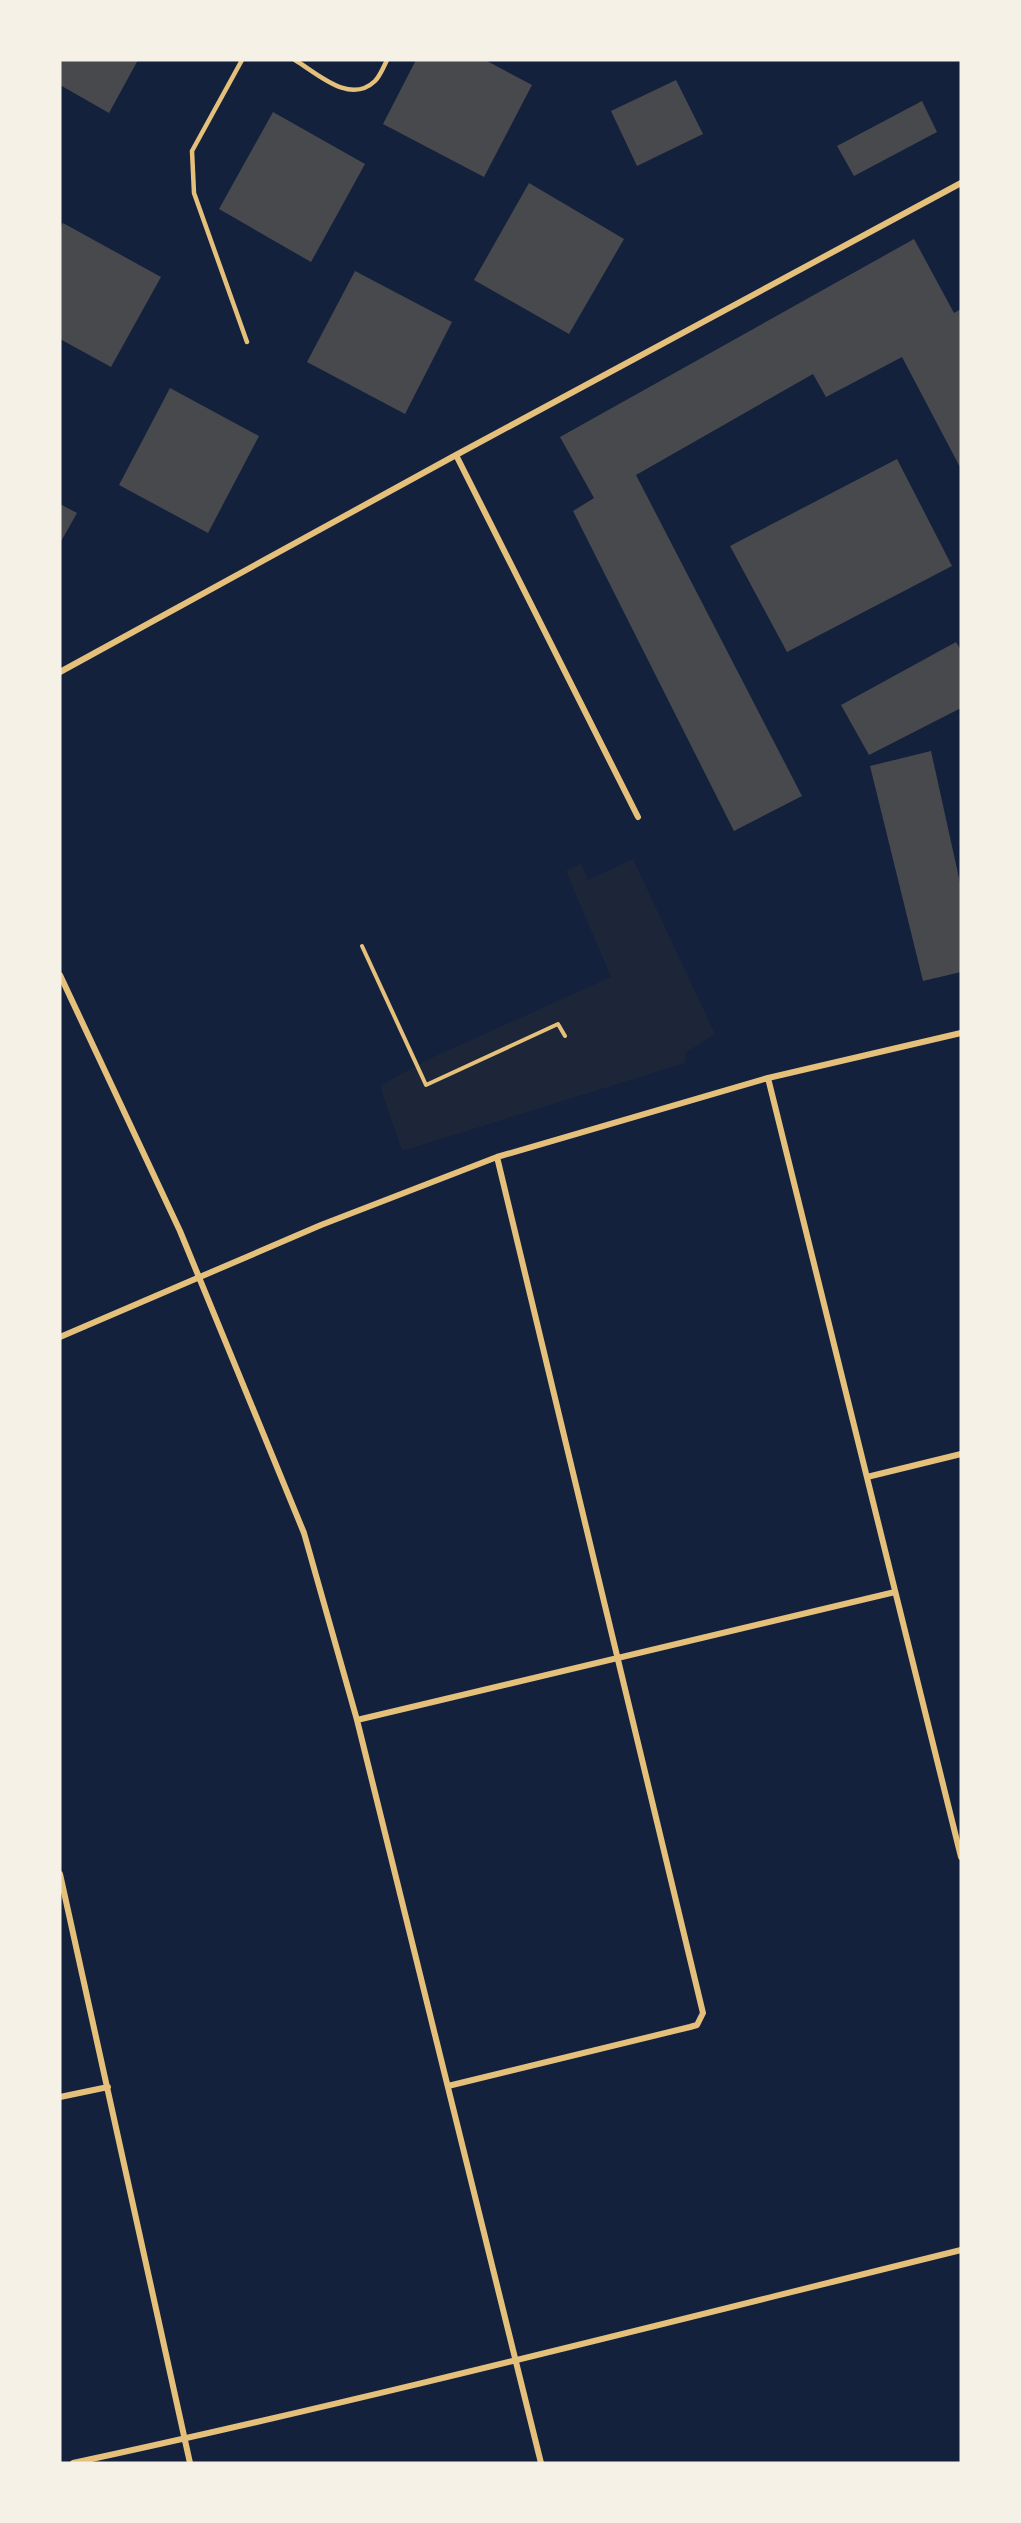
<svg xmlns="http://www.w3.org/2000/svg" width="1021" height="2523" viewBox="0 0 1021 2523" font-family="Raleway,sans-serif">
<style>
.green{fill:#1d2539}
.building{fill:#48494c}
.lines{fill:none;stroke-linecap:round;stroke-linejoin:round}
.path{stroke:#e5c07b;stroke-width:4}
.service{stroke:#e5c07b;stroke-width:4.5}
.minor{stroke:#e5c07b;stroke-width:6}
</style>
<rect width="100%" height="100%" fill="#14213d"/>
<path class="green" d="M633 859 715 1034 686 1052 685 1063 402 1151 380 1086 427 1060 611 977 566 871 581 864 588 880Z"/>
<path class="building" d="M60 60H138L109 113 60 85Z
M416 60H485L532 85 484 177 383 124Z
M676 80 703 134 637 166 611 111Z
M922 101 937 132 854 176 837 146Z
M273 112 365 164 311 262 219 209Z
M529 183 624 239 569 334 474 280Z
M63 223 161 277 111 367 60 339V227Z
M914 239 954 313 961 309V469L902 357 826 397 813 374 636 475 802 796 734 831 573 511 594 498 560 437Z
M355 271 452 322 405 414 307 362Z
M170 388 259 436 208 533 119 485Z
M897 459 952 566 787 652 730 546Z
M60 504 77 513 60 543Z
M956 642 961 650V708L869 755 841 705Z
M931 751 961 887V972L923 981 870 766Z"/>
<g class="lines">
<path class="path" d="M362 946 426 1085 558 1024 565 1036"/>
<path class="service" d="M242 60 192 151 194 193 247 342
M295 60C318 74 350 105 375 81 380 76 384 66 387 60"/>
<path class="minor" d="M456 455 638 817
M60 672 456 455 961 183
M60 975 180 1231 304 1533 357 1720 541 2463
M768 1078 961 1857
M60 1337 321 1225 497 1157 768 1078 961 1033
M867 1477 961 1454
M357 1720 895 1592
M60 1874 190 2463
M448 2086 690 2027 697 2025 703 2013 497 1157
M60 2097 108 2087
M73 2463C370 2399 665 2323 961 2250"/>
</g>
<rect width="1021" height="2523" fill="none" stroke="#f6f1e7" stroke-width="123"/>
</svg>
